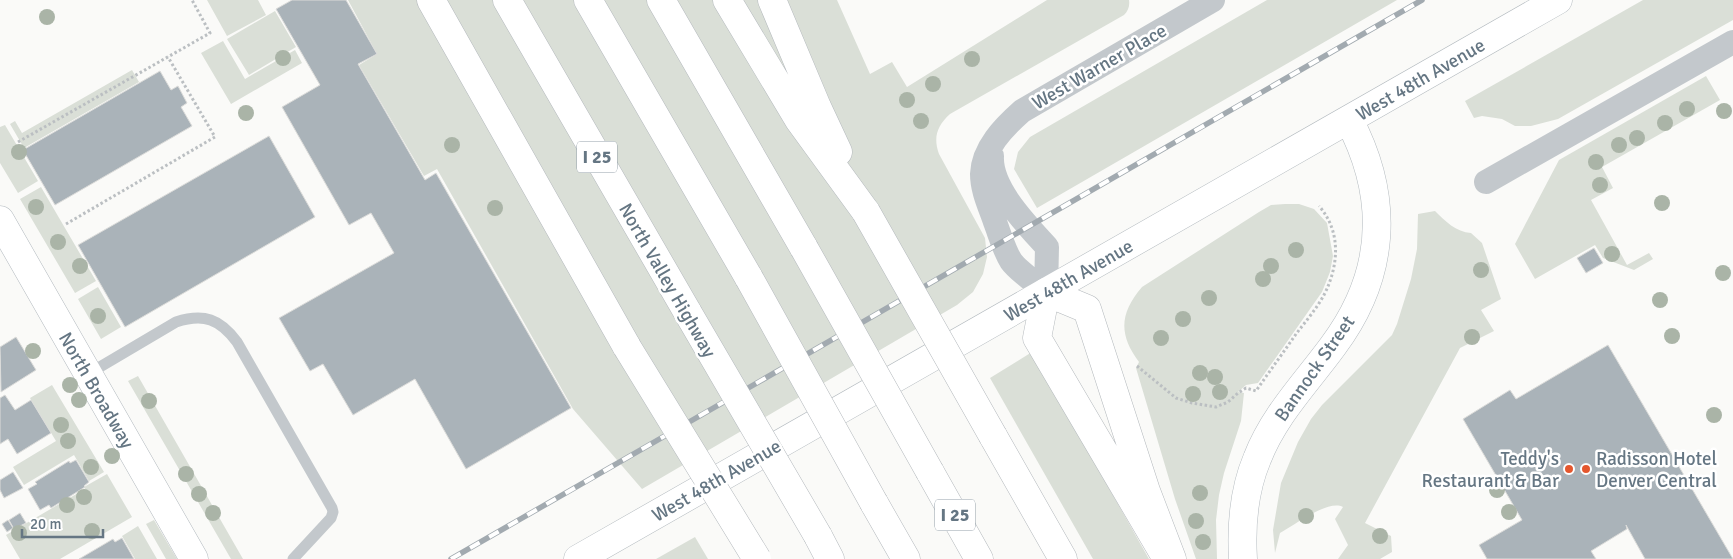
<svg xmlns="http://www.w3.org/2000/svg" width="1733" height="559" viewBox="0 0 1733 559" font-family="Signika,sans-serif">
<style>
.green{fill:#dadfd7}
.building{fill:#aab3b9;stroke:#dcdcda}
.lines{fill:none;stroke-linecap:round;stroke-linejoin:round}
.secondary-casing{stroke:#b3babf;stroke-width:29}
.highway-casing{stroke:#b4b9bd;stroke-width:29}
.path{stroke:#bbbfc2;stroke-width:3;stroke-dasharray:2.5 2.5;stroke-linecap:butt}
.lane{stroke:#c3c8cc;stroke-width:11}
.street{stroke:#c3c8cc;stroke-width:24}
.secondary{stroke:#fff;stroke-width:28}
.highway{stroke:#fff;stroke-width:28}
.rail-casing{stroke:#a2aab0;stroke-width:5.5}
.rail{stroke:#fff;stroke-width:4;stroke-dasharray:11;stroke-linecap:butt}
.highway-bridge-casing{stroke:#b4b9bd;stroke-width:29;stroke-linecap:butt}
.highway-bridge{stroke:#fff;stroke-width:28}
.tree{fill:#aab4a7}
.poi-dot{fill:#e4572e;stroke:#fff;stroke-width:2}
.labels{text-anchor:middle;stroke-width:5;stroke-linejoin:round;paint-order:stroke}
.shield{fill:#fff;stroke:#939fa8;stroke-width:1}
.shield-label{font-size:18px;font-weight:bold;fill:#657683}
.street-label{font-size:19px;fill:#657683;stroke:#fff}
.poi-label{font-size:19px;fill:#657683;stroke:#fff;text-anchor:end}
</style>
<rect width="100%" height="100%" fill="#fafaf8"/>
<path class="green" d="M207 0H258L266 15 227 36Z
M348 0H837L870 74 892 62 907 87 1047 0H1129C1130 6 1128 11 1124 15L950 114C937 126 933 137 939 154L985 238 987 257 983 274 973 292 957 305 642 489 573 409 437 169 424 176 359 65 377 54Z
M1267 0H1397L1037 208 1014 169 1018 152 1030 137Z
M1643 0H1733V20L1558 119 1531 126H1515L1502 119 1482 116 1474 118 1465 101Z
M275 11 296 47 249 75 227 39Z
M223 41 245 79 295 50 302 63 231 104 201 53Z
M132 70 139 82 24 148 10 124 15 121 22 133Z
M1706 76 1720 100 1602 167 1613 188 1591 200 1627 265 1649 253 1653 259 1634 270 1603 258 1595 245 1535 279 1515 244 1559 160Z
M5 125 38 181 18 193 0 163V127Z
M41 187 96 281 75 293 20 199Z
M1285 204H1299L1314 209 1327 223 1333 256 1330 272 1322 292 1258 383 1246 385 1238 392 1244 393 1241 421 1224 473 1219 495 1216 520 1217 559H1196L1175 499 1136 368 1139 362C1118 334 1120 313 1142 287L1259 212 1271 205Z
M1435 211C1445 221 1456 232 1471 233L1482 243 1501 299 1481 310 1494 331 1460 348 1365 523 1391 536 1392 552 1380 559H1338L1348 545 1335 519 1343 507C1328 499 1295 525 1280 533L1275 553 1273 530 1281 483 1298 442 1311 419 1322 405 1392 335 1397 324 1411 279 1417 249 1418 214Z
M98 287 121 327 101 339 78 299Z
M1032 352 1149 559H1093L990 378Z
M138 376 243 559H231L128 381Z
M52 385 104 472 89 481 74 455 24 485 13 467 56 441 30 398Z
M107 474 132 517 60 559H20L6 535 85 489 84 487Z
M154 520 177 559H166L146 524Z
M138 526 157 559H135L122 536Z
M695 537 708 559H656Z"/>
<path class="building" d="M292 0H346L377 54 358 64 425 180 436 173 571 408 466 469 415 379 353 415 323 364 310 371 279 318 394 253 371 213 349 225 282 107 320 85 276 9Z
M160 71 171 90 178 86 187 103 181 107 192 126 55 205 23 150Z
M269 136 315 217 125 327 78 245Z
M1594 248 1603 263 1586 273 1577 258Z
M16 337 36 370 1 392 0 347Z
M1608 345 1733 559H1645L1626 525 1627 529 1591 551 1596 559H1487L1479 545 1522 520 1463 419 1510 390 1516 399Z
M5 395 15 410 31 400 51 433 17 454 8 439 0 444V398Z
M76 460 89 482 84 486 85 487 51 508 49 505 40 510 28 489 37 484 35 482 69 461 70 463Z
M13 472 23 488 4 498 0 490V480Z
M20 513 26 523 14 529 9 520Z
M8 520 13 528 7 532 2 524Z
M122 538 134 559H79L113 539 115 542Z"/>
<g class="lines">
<g class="secondary-casing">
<path id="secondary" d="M0 220 194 559
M578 559 1558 0
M1243 559C1241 525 1244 490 1257 459 1274 415 1306 383 1333 346 1386 275 1390 198 1349 120"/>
</g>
<g class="highway-casing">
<path id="highway" d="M431 0 627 347
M507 0 688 313
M588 0 749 278
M661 0 804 248
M727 0 799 120 866 212
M772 0 817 107 838 152
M993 436 1063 559
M930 472 979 559
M874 503 906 559
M818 536 830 559
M1167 559 1037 338 1046 292 1087 309 1146 491 1172 559"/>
</g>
<path class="path" d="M18 142 210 33 192 0
M66 224 215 137 168 57
M1137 366 1176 398 1192 403 1216 407 1228 402 1238 393 1246 388 1256 391C1269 372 1283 353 1296 334 1306 321 1318 307 1325 293 1339 264 1341 231 1319 206"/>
<path class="lane" d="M88 374 176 322C204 313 220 319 237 342L332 508 333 512 331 518 293 559"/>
<path class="street" d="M992 156C990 188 1027 225 1047 247L1046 292
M1486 182 1733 42
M1046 292C1037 284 1017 270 1011 261 1004 250 1000 235 995 222 990 207 982 191 982 174 983 148 1004 127 1022 111L1213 0"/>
<use href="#secondary" class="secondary"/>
<use href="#highway" class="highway"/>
<g class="rail-casing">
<path id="rail" d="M451 559 1422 0"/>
</g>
<use href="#rail" class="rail"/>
<g class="highway-bridge-casing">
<path id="highway-bridge" d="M866 212 993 436
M804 248 930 472
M749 278 874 503
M688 313 818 536
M627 347 757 559"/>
</g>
<use href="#highway-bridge" class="highway-bridge"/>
</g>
<g class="tree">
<circle cx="47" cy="17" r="8"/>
<circle cx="283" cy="58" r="8"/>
<circle cx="972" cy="59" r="8"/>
<circle cx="933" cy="84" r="8"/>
<circle cx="907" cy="100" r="8"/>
<circle cx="1687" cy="109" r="8"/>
<circle cx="1724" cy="111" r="8"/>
<circle cx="246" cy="113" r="8"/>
<circle cx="921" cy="121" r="8"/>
<circle cx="1665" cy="123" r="8"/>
<circle cx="1637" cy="138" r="8"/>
<circle cx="452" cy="145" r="8"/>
<circle cx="1619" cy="145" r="8"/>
<circle cx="19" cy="152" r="8"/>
<circle cx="1596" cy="162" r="8"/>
<circle cx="1600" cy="185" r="8"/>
<circle cx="1662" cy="203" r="8"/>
<circle cx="36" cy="207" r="8"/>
<circle cx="495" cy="208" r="8"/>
<circle cx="58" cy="242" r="8"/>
<circle cx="1296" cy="250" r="8"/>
<circle cx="1612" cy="254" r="8"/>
<circle cx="80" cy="266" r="8"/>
<circle cx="1271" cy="266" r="8"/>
<circle cx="1481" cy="270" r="8"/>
<circle cx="1723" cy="273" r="8"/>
<circle cx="1263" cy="279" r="8"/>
<circle cx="1209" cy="298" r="8"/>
<circle cx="1660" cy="300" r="8"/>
<circle cx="98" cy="316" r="8"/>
<circle cx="1183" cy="319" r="8"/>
<circle cx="1672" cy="336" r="8"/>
<circle cx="1472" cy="337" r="8"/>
<circle cx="1161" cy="338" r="8"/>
<circle cx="33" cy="351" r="8"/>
<circle cx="1200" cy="373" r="8"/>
<circle cx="1215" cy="377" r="8"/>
<circle cx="70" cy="385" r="8"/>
<circle cx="1220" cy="392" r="8"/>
<circle cx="1193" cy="394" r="8"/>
<circle cx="79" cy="400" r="8"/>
<circle cx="149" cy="401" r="8"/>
<circle cx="1714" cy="415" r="8"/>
<circle cx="61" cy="425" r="8"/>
<circle cx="68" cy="441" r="8"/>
<circle cx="112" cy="456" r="8"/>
<circle cx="91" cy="467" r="8"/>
<circle cx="186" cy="474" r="8"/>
<circle cx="1497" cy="490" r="8"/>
<circle cx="1200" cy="493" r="8"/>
<circle cx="199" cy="494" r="8"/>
<circle cx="84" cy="497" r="8"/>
<circle cx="67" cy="505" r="8"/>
<circle cx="1509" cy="512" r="8"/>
<circle cx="213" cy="513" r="8"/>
<circle cx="1306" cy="516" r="8"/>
<circle cx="1196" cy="521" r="8"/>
<circle cx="92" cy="531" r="8"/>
<circle cx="19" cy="533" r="8"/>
<circle cx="1380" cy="536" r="8"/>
<circle cx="1203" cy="542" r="8"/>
</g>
<g class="poi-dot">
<circle cx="1569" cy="469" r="5"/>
<circle cx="1586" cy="469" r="5"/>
</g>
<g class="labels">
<g class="shield">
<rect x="577" y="141.5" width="40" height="31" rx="4"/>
<rect x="935" y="499.5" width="40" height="31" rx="4"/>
</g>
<g class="shield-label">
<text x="597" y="163">I 25</text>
<text x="955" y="521">I 25</text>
</g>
<g class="street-label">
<text transform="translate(1099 66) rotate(-30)" y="7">West Warner Place</text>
<text transform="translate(1420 79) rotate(-30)" y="7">West 48th Avenue</text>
<text transform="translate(668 280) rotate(60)" y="7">North Valley Highway</text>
<text transform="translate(1068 280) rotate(-30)" y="7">West 48th Avenue</text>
<text transform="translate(1314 368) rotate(-55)" y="7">Bannock Street</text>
<text transform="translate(97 390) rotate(60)" y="7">North Broadway</text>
<text transform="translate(716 480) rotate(-30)" y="7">West 48th Avenue</text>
</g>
<g class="poi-label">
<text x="1559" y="465">Teddy's<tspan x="1559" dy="22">Restaurant &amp; Bar</tspan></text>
<text x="1596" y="465" text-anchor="start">Radisson Hotel<tspan x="1596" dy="22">Denver Central</tspan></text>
</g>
</g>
<path d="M22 529v8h81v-8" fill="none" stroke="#657683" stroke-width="2.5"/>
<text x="30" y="529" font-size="15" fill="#657683" stroke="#ffffff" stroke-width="4" paint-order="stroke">20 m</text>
</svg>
